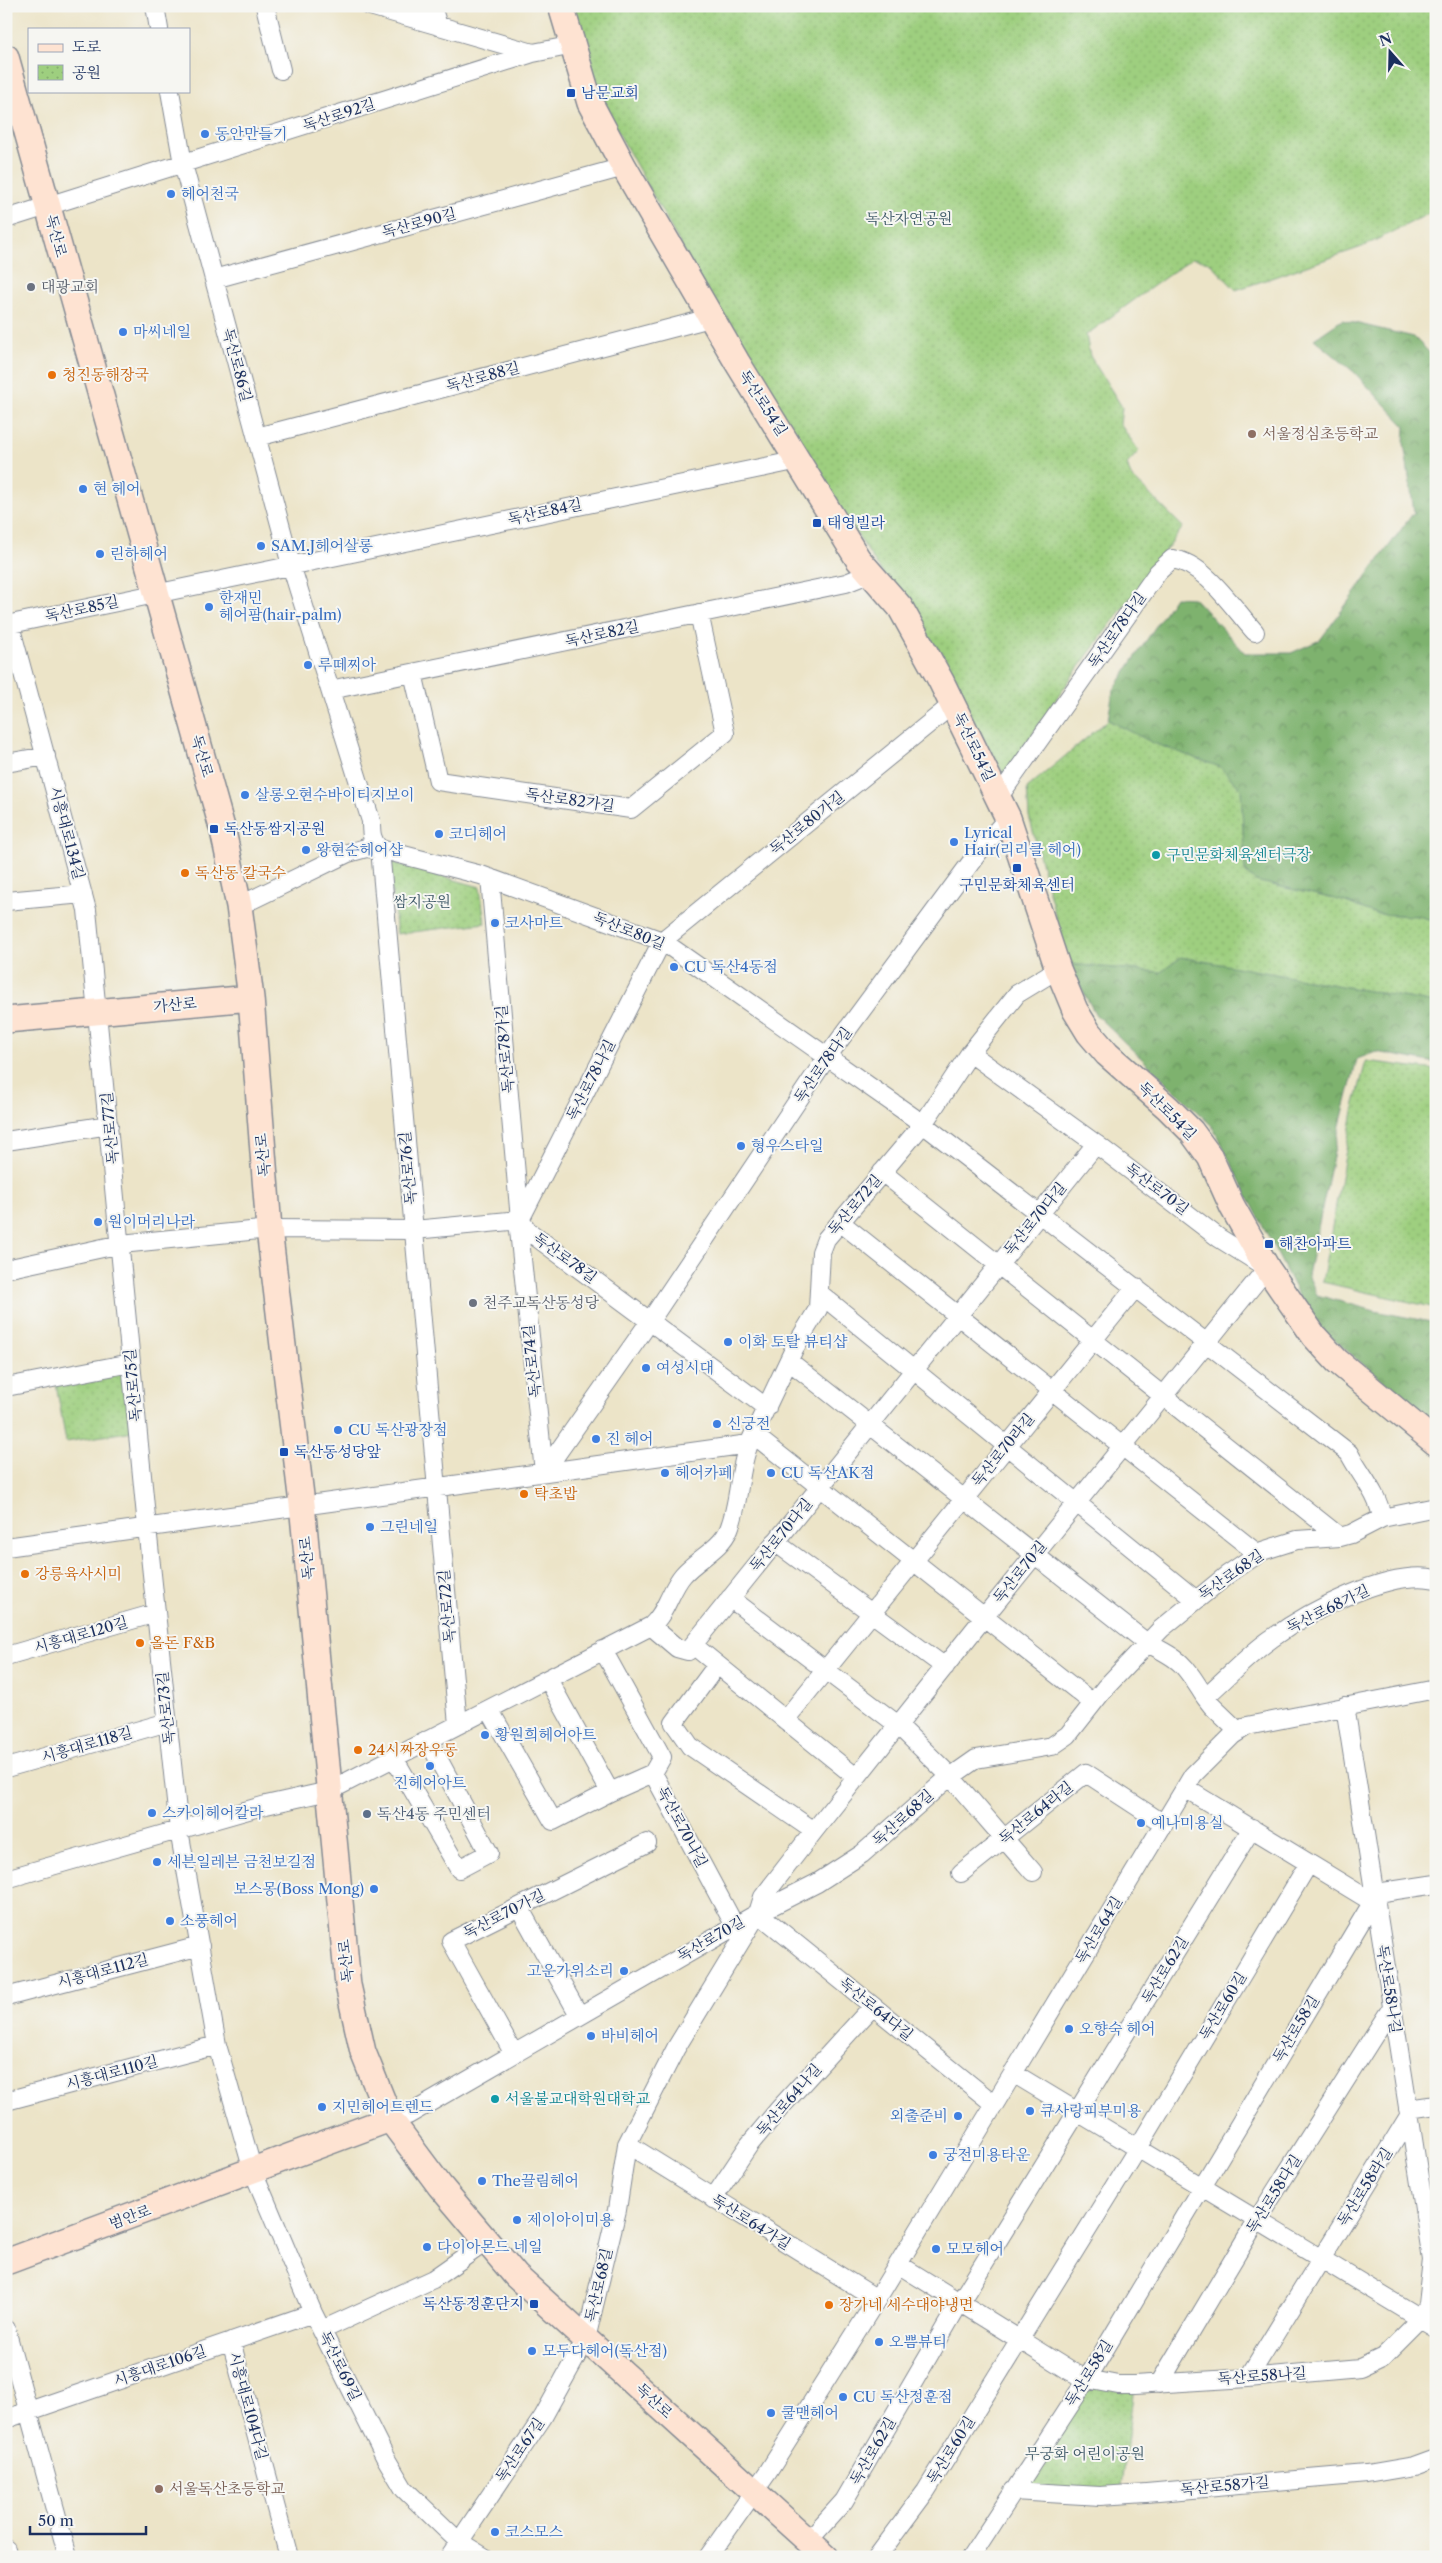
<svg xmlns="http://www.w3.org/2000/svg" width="1442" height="2563" viewBox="0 0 1442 2563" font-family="'Libre Caslon Text','Noto Serif KR',serif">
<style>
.forest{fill:url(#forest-crowns);stroke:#4c7066}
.park{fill:url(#park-dots);stroke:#5c7f6e}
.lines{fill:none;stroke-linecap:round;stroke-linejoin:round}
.street-casing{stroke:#848a93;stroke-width:20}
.secondary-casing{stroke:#848a93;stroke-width:28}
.street{stroke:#fff;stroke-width:18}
.secondary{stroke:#fee3d2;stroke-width:25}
.transit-dot{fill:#1a4fb4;stroke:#f6f6f2;stroke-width:2}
.shop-dot{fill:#3f7fe0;stroke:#f6f6f2;stroke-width:2}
.worship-dot{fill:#6b7280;stroke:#f6f6f2;stroke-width:2}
.food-dot{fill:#e8710a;stroke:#f6f6f2;stroke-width:2}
.education-dot{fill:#8d6e63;stroke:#f6f6f2;stroke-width:2}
.culture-dot{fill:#0f9aa8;stroke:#f6f6f2;stroke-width:2}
.service-dot{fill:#5c6f8a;stroke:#f6f6f2;stroke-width:2}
.labels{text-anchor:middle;stroke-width:4;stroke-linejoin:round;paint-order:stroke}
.transit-label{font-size:15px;fill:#164399;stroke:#f6f6f2;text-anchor:start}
.street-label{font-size:15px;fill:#1b2f5e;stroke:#f6f6f2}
.shop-label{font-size:15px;fill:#366cbe;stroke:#f6f6f2;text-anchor:start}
.park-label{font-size:15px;fill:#3c5766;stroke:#f6f6f2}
.worship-label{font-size:15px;fill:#5b616d;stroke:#f6f6f2;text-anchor:start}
.food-label{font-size:15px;fill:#c56008;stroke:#f6f6f2;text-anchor:start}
.education-label{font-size:15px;fill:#785e54;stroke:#f6f6f2;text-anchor:start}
.culture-label{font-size:15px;fill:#0d838f;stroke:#f6f6f2;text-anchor:start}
.service-label{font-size:15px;fill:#4e5e75;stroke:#f6f6f2;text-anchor:start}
</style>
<defs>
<pattern id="forest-crowns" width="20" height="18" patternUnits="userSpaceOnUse" patternTransform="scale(1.25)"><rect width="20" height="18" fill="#7eb26e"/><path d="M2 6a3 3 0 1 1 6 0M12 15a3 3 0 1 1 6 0" fill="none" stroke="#66915e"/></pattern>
<pattern id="park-dots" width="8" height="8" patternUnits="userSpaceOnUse" patternTransform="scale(1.25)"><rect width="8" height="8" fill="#9ecf7f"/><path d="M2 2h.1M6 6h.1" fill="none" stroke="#88b270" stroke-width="1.8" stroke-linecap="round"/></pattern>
</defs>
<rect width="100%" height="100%" fill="#f6f6f2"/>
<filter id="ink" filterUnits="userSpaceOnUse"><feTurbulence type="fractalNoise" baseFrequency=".02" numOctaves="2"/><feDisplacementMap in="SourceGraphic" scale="10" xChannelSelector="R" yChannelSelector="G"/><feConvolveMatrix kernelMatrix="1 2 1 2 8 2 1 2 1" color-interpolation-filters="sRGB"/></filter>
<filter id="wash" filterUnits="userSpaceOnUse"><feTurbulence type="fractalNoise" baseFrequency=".0096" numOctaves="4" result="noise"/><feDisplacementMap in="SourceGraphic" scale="20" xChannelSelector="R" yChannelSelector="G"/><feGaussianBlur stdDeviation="1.12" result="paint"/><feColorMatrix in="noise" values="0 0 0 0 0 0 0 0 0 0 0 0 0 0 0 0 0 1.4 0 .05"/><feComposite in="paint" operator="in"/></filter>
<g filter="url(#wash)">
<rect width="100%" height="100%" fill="#ece4c8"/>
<path class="forest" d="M1342 320 1414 337 1436 359V921L1417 916 1376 914 1343 901 1255 881 1245 872 1241 789 1220 767 1153 743 1108 720 1113 691 1175 597 1194 598 1245 653H1291L1320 640 1414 512 1404 443 1405 426 1354 372 1314 339Z
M1181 957 1436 1003V1063L1376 1052 1357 1059 1338 1133 1308 1275 1317 1295 1375 1311 1436 1323V1427L1311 1320 1212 1126 1096 1015 1068 964 1161 972Z"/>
<path class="park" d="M570 6H1436V210L1362 247 1236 290 1209 262 1192 258 1086 335 1090 356 1122 407 1120 424 1139 451 1127 464 1131 476 1183 527 1078 668 1004 775 911 609 878 567 739 350 604 107Z
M1108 720 1153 743 1220 767 1241 789 1245 872 1255 881 1343 901 1376 914 1417 916 1436 921V1003L1181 957 1161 972 1068 964 1029 816 1027 788Z
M388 861 480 887 485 923 397 934Z
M1366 1061 1436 1070V1308L1322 1282 1353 1111Z
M126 1371 133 1431 66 1442 56 1384Z
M1087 2379 1134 2385 1121 2495 1017 2485Z"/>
</g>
<g filter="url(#ink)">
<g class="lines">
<g class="street-casing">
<path id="street" d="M155 6 159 29
M265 6 281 70
M370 6 533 53
M432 6 438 26
M170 91 183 164 291 565 371 821C371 832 371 841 380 849L458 1725
M6 219 533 53 574 45
M214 279 624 167
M257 437 710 318
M6 625 799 460
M10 625 87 910 147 1527 179 1830 217 2045 253 2171 313 2313 385 2457 404 2489 458 2541 484 2557
M413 673 438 781 631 809 725 733 699 613
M330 690 846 583 871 573
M6 763 46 756
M998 798 1158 572 1172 559C1205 563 1233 608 1255 632
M490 878 520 1220 519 1230 544 1472
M6 901 83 894
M239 906 348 853 366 848 380 849 481 875 662 941 923 1124 1349 1453C1360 1475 1378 1493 1382 1518
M6 1141 109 1125
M882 1172 1340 1537
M520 1220 662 941 953 704
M840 1222 1258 1554
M6 1269 121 1244 269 1229 414 1230 520 1220 528 1231 767 1408
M819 1293 1196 1600
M789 1361 1147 1643C1182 1660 1184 1664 1205 1697 1227 1678 1248 1655 1271 1639 1308 1612 1389 1568 1436 1579
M6 1387 131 1363
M754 1435 1093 1703
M544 1472 650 1321 827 1057 983 846 1008 818
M775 1542 945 1667
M6 1547 749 1444
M730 1598 898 1725 950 1776 1033 1872
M651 1626 677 1648 688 1651 1096 1144
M693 1645 857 1778
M603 1650 662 1757 653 1773 735 1926
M6 1656 156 1613
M717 1665 674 1723 690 1746 814 1831
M548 1679 610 1792 653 1773
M1205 1697 1212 1706 1238 1731
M489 1709 553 1821 610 1792
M785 1720 1136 1287
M394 1758 459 1869 489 1853 428 1740
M6 1768 168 1722
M1185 1788 1366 1898H1375
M961 1873 1086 1773 1164 1824
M6 1879 266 1805 329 1791 651 1626C667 1612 670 1590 683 1575 697 1559 721 1549 729 1529 740 1502 738 1471 749 1444L795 1347 818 1309 821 1252 826 1239 923 1124 970 1053 1017 994 1058 969
M519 1907 579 2015
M758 1913 994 2104
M6 1997 200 1946
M514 2054 451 1941 647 1843
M1013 2073 1436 2328
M6 2101 217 2045
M1408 2109 1436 2105
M390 2119 408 2115 758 1913 763 1897 814 1831 985 1616 1267 1268 1219 1238 1096 1144 970 1053
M627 2144 877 2299
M713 2199 749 2145 779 2109 873 2006
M898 2264 1070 2371 1087 2379 1118 2385H1134L1248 2378 1360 2368 1383 2357 1421 2319 1427 2304 1432 2260 1345 1706
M6 2329 68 2557
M322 2330 433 2279 487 2241
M231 2341 289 2557
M1248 2378 1409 2116
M1159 2384 1257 2220 1392 2007
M6 2419 313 2313
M1013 2491 1100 2496 1146 2493 1367 2474 1414 2466 1436 2458
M808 2541 844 2501 960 2302 1252 1828
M6 2549 8 2557
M449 2557 543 2417 586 2339 617 2210 627 2144 676 2048 758 1913 817 1883 862 1854 946 1780 976 1759 1052 1746 1068 1735 1105 1688 1161 1629 1227 1575 1262 1551 1297 1540 1340 1537 1351 1534 1382 1518 1436 1507
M708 2557 768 2472 877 2299 1193 1775 1233 1735 1247 1726 1436 1689
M877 2557 926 2491 1138 2148 1309 1863
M971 2557 1087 2379 1375 1898 1383 1892 1436 1884"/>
</g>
<g class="secondary-casing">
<path id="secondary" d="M561 6 590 103 624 167 737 362 858 559 900 607 941 681 1008 818 1058 969 1075 1010 1089 1033 1107 1054 1168 1108 1191 1131 1210 1157 1232 1206 1267 1268 1314 1336 1337 1361 1436 1443
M6 57 223 831 239 906 251 998 269 1229 302 1504 348 1985 363 2052 390 2119 440 2186 516 2276 826 2557
M6 1020 251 998
M6 2262 390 2119"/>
</g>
<use href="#street" class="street"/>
<use href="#secondary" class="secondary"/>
</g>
</g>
<g class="transit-dot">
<rect x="566" y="88" width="10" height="10" rx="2.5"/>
<rect x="812" y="518" width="10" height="10" rx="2.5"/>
<rect x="209" y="824" width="10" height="10" rx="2.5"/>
<rect x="1012" y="863" width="10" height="10" rx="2.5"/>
<rect x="1264" y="1239" width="10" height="10" rx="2.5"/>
<rect x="279" y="1447" width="10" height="10" rx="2.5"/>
<rect x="529" y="2299" width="10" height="10" rx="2.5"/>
</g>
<g class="shop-dot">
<circle cx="205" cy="134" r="5"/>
<circle cx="171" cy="194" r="5"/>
<circle cx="123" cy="332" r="5"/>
<circle cx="83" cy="489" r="5"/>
<circle cx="261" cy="546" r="5"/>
<circle cx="100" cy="554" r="5"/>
<circle cx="209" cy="607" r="5"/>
<circle cx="308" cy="665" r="5"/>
<circle cx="245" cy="795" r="5"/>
<circle cx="439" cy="834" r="5"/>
<circle cx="954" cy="842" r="5"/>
<circle cx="306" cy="850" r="5"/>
<circle cx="495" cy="923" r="5"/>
<circle cx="674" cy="967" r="5"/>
<circle cx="741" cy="1146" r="5"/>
<circle cx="98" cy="1222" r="5"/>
<circle cx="728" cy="1342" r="5"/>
<circle cx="646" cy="1368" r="5"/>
<circle cx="717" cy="1424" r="5"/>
<circle cx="338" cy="1430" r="5"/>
<circle cx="596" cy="1439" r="5"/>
<circle cx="665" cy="1473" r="5"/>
<circle cx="771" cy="1473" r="5"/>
<circle cx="370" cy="1527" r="5"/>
<circle cx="485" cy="1735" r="5"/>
<circle cx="430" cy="1766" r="5"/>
<circle cx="152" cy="1813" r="5"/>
<circle cx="1141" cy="1823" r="5"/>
<circle cx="157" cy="1862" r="5"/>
<circle cx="374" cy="1889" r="5"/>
<circle cx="170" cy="1921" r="5"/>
<circle cx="624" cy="1971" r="5"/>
<circle cx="1069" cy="2029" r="5"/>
<circle cx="591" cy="2036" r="5"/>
<circle cx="322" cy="2107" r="5"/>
<circle cx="1030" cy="2111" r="5"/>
<circle cx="958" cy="2116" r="5"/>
<circle cx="933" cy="2155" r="5"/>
<circle cx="482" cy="2181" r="5"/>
<circle cx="517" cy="2220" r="5"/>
<circle cx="427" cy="2247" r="5"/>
<circle cx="936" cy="2249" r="5"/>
<circle cx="879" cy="2342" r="5"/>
<circle cx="532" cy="2351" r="5"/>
<circle cx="843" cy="2397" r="5"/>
<circle cx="771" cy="2413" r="5"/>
<circle cx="495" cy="2532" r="5"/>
</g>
<g class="worship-dot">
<circle cx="31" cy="287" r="5"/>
<circle cx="473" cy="1303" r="5"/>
</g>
<g class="food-dot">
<circle cx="52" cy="375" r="5"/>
<circle cx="185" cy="873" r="5"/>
<circle cx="524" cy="1494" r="5"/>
<circle cx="25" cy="1574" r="5"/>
<circle cx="140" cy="1643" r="5"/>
<circle cx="358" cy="1750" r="5"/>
<circle cx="829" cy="2305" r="5"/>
</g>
<g class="education-dot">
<circle cx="1252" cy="434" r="5"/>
<circle cx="159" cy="2489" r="5"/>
</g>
<g class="culture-dot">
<circle cx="1156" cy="855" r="5"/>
<circle cx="495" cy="2099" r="5"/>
</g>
<circle class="service-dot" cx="367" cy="1814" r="5"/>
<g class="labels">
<g class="transit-label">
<text x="581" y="98">남문교회</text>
<text x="827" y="528">태영빌라</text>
<text x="224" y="834">독산동쌈지공원</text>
<text x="1017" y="890" text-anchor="middle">구민문화체육센터</text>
<text x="1279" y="1249">해찬아파트</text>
<text x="294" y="1457">독산동성당앞</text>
<text x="524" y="2309" text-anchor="end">독산동정훈단지</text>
</g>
<g class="street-label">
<text transform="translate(339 115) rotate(-18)" y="5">독산로92길</text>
<text transform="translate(419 223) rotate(-15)" y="5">독산로90길</text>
<text transform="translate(56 236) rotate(75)" y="5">독산로</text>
<text transform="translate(237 365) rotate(75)" y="5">독산로86길</text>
<text transform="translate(483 377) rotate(-15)" y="5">독산로88길</text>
<text transform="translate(763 403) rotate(57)" y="5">독산로54길</text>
<text transform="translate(545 512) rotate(-12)" y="5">독산로84길</text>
<text transform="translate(82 609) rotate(-12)" y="5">독산로85길</text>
<text transform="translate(1117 630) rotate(-55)" y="5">독산로78다길</text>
<text transform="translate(602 634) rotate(-12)" y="5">독산로82길</text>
<text transform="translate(974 747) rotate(64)" y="5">독산로54길</text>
<text transform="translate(202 756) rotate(74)" y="5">독산로</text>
<text transform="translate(570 800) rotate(8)" y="5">독산로82가길</text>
<text transform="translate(807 823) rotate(-39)" y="5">독산로80가길</text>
<text transform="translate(67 833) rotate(75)" y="5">시흥대로134길</text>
<text transform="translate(629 931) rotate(22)" y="5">독산로80길</text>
<text transform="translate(175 1005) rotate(-5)" y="5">가산로</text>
<text transform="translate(505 1049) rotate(-95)" y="5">독산로78가길</text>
<text transform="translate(823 1065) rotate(-55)" y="5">독산로78다길</text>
<text transform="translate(591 1080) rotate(-63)" y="5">독산로78나길</text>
<text transform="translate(1167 1111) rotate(45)" y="5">독산로54길</text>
<text transform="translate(110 1128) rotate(-95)" y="5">독산로77길</text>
<text transform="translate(263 1155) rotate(-95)" y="5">독산로</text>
<text transform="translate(408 1168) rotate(-95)" y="5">독산로76길</text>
<text transform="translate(1157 1189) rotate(37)" y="5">독산로70길</text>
<text transform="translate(855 1205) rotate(-50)" y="5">독산로72길</text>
<text transform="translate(1035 1219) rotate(-51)" y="5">독산로70다길</text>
<text transform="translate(565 1258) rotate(36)" y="5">독산로78길</text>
<text transform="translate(532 1361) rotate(-96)" y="5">독산로74길</text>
<text transform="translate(133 1385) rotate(-95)" y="5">독산로75길</text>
<text transform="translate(1003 1450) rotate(-51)" y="5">독산로70라길</text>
<text transform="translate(781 1535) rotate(-51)" y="5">독산로70다길</text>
<text transform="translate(307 1558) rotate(-95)" y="5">독산로</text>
<text transform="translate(1020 1572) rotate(-51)" y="5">독산로70길</text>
<text transform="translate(1231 1575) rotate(-35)" y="5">독산로68길</text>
<text transform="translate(447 1606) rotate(-95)" y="5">독산로72길</text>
<text transform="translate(1328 1609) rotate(-26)" y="5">독산로68가길</text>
<text transform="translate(81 1635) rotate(-16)" y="5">시흥대로120길</text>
<text transform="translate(166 1708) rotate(-96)" y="5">독산로73길</text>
<text transform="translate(87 1745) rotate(-16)" y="5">시흥대로118길</text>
<text transform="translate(1036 1813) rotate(-39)" y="5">독산로64라길</text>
<text transform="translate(903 1818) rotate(-42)" y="5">독산로68길</text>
<text transform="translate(682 1827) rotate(62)" y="5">독산로70나길</text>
<text transform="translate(504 1914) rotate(-27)" y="5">독산로70가길</text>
<text transform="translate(1099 1930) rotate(-59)" y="5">독산로64길</text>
<text transform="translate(711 1939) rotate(-30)" y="5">독산로70길</text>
<text transform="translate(346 1961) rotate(-96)" y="5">독산로</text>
<text transform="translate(1165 1970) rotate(-59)" y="5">독산로62길</text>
<text transform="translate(103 1971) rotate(-15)" y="5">시흥대로112길</text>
<text transform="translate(1389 1989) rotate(81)" y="5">독산로58나길</text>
<text transform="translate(1223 2006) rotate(-59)" y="5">독산로60길</text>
<text transform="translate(876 2009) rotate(39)" y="5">독산로64다길</text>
<text transform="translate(1296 2029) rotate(-59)" y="5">독산로58길</text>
<text transform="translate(112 2073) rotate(-15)" y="5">시흥대로110길</text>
<text transform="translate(789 2100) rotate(-49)" y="5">독산로64나길</text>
<text transform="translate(1365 2187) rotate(-58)" y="5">독산로58라길</text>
<text transform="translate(1274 2194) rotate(-58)" y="5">독산로58다길</text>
<text transform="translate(130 2217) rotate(-20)" y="5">범안로</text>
<text transform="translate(751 2222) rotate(32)" y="5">독산로64가길</text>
<text transform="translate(599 2285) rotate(-77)" y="5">독산로68길</text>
<text transform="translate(160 2366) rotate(-19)" y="5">시흥대로106길</text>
<text transform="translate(340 2366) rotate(64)" y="5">독산로69길</text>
<text transform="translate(1089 2373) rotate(-58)" y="5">독산로58길</text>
<text transform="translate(1262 2376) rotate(-4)" y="5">독산로58나길</text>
<text transform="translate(654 2401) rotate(43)" y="5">독산로</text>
<text transform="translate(248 2406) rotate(75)" y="5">시흥대로104다길</text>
<text transform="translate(520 2450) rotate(-56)" y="5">독산로67길</text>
<text transform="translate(951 2450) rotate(-58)" y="5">독산로60길</text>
<text transform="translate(873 2451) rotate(-60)" y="5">독산로62길</text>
<text transform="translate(1225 2486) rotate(-5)" y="5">독산로58가길</text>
</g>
<g class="shop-label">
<text x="215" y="139">동안만들기</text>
<text x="181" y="199">헤어천국</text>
<text x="133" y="337">마씨네일</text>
<text x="93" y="494">현 헤어</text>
<text x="271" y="551">SAM.J헤어살롱</text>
<text x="110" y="559">린하헤어</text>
<text x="219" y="603">한재민<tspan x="219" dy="17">헤어팜(hair-palm)</tspan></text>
<text x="318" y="670">루떼찌아</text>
<text x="255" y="800">살롱오현수바이티지보이</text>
<text x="964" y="838">Lyrical<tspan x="964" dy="17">Hair(리리클 헤어)</tspan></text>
<text x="449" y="839">코디헤어</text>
<text x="316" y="855">왕현순헤어샵</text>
<text x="505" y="928">코사마트</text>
<text x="684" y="972">CU 독산4동점</text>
<text x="751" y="1151">형우스타일</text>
<text x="108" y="1227">원이머리나라</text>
<text x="738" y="1347">이화 토탈 뷰티샵</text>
<text x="656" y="1373">여성시대</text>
<text x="727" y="1429">신궁전</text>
<text x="348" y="1435">CU 독산광장점</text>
<text x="606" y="1444">진 헤어</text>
<text x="675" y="1478">헤어카페</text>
<text x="781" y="1478">CU 독산AK점</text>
<text x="380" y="1532">그린네일</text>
<text x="495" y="1740">황원희헤어아트</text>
<text x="430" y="1788" text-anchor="middle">진헤어아트</text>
<text x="162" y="1818">스카이헤어칼라</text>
<text x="1151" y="1828">예나미용실</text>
<text x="167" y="1867">세븐일레븐 금천보길점</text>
<text x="364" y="1894" text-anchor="end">보스몽(Boss Mong)</text>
<text x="180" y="1926">소풍헤어</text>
<text x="614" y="1976" text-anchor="end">고운가위소리</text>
<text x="1079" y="2034">오향숙 헤어</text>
<text x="601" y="2041">바비헤어</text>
<text x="332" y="2112">지민헤어트렌드</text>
<text x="1040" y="2116">큐사랑피부미용</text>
<text x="948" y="2121" text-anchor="end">외출준비</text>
<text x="943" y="2160">궁전미용타운</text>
<text x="492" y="2186">The끌림헤어</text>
<text x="527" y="2225">제이아이미용</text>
<text x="437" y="2252">다이아몬드 네일</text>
<text x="946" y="2254">모모헤어</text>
<text x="889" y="2347">오쁨뷰티</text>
<text x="542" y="2356">모두다헤어(독산점)</text>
<text x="853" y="2402">CU 독산정훈점</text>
<text x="781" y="2418">쿨맨헤어</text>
<text x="505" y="2537">코스모스</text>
</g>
<g class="park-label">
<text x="909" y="224">독산자연공원</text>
<text x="422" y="907">쌈지공원</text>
<text x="1085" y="2459">무궁화 어린이공원</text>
</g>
<g class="worship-label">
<text x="41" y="292">대광교회</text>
<text x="483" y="1308">천주교독산동성당</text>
</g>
<g class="food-label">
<text x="62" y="380">청진동해장국</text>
<text x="195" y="878">독산동 칼국수</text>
<text x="534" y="1499">탁초밥</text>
<text x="35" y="1579">강릉육사시미</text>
<text x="150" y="1648">올돈 F&amp;B</text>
<text x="368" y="1755">24시짜장우동</text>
<text x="839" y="2310">장가네 세수대야냉면</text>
</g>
<g class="education-label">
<text x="1262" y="439">서울정심초등학교</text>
<text x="169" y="2494">서울독산초등학교</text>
</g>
<g class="culture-label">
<text x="1166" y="860">구민문화체육센터극장</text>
<text x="505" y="2104">서울불교대학원대학교</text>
</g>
<g class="service-label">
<text x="377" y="1819">독산4동 주민센터</text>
</g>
</g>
<rect width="1442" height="2563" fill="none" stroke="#f6f6f2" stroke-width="25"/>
<rect x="28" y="28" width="162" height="65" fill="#f6f6f2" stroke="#9ea6b7"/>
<rect x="38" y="44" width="25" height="8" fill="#fee3d2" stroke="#9ea6b7"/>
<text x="72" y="52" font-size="15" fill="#1b2f5e">도로</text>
<rect x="38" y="65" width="25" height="15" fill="url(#park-dots)" stroke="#9ea6b7"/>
<text x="72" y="78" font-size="15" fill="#1b2f5e">공원</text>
<g transform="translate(1390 52) rotate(340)" stroke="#f6f6f2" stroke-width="4" paint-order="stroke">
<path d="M0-4L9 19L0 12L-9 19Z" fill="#1b2f5e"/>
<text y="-8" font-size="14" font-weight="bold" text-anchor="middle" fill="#1b2f5e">N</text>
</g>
<path d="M30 2526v8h116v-8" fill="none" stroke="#1b2f5e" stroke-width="2.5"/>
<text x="38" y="2526" font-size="15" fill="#1b2f5e" stroke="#f6f6f2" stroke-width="4" paint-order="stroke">50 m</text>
</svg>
